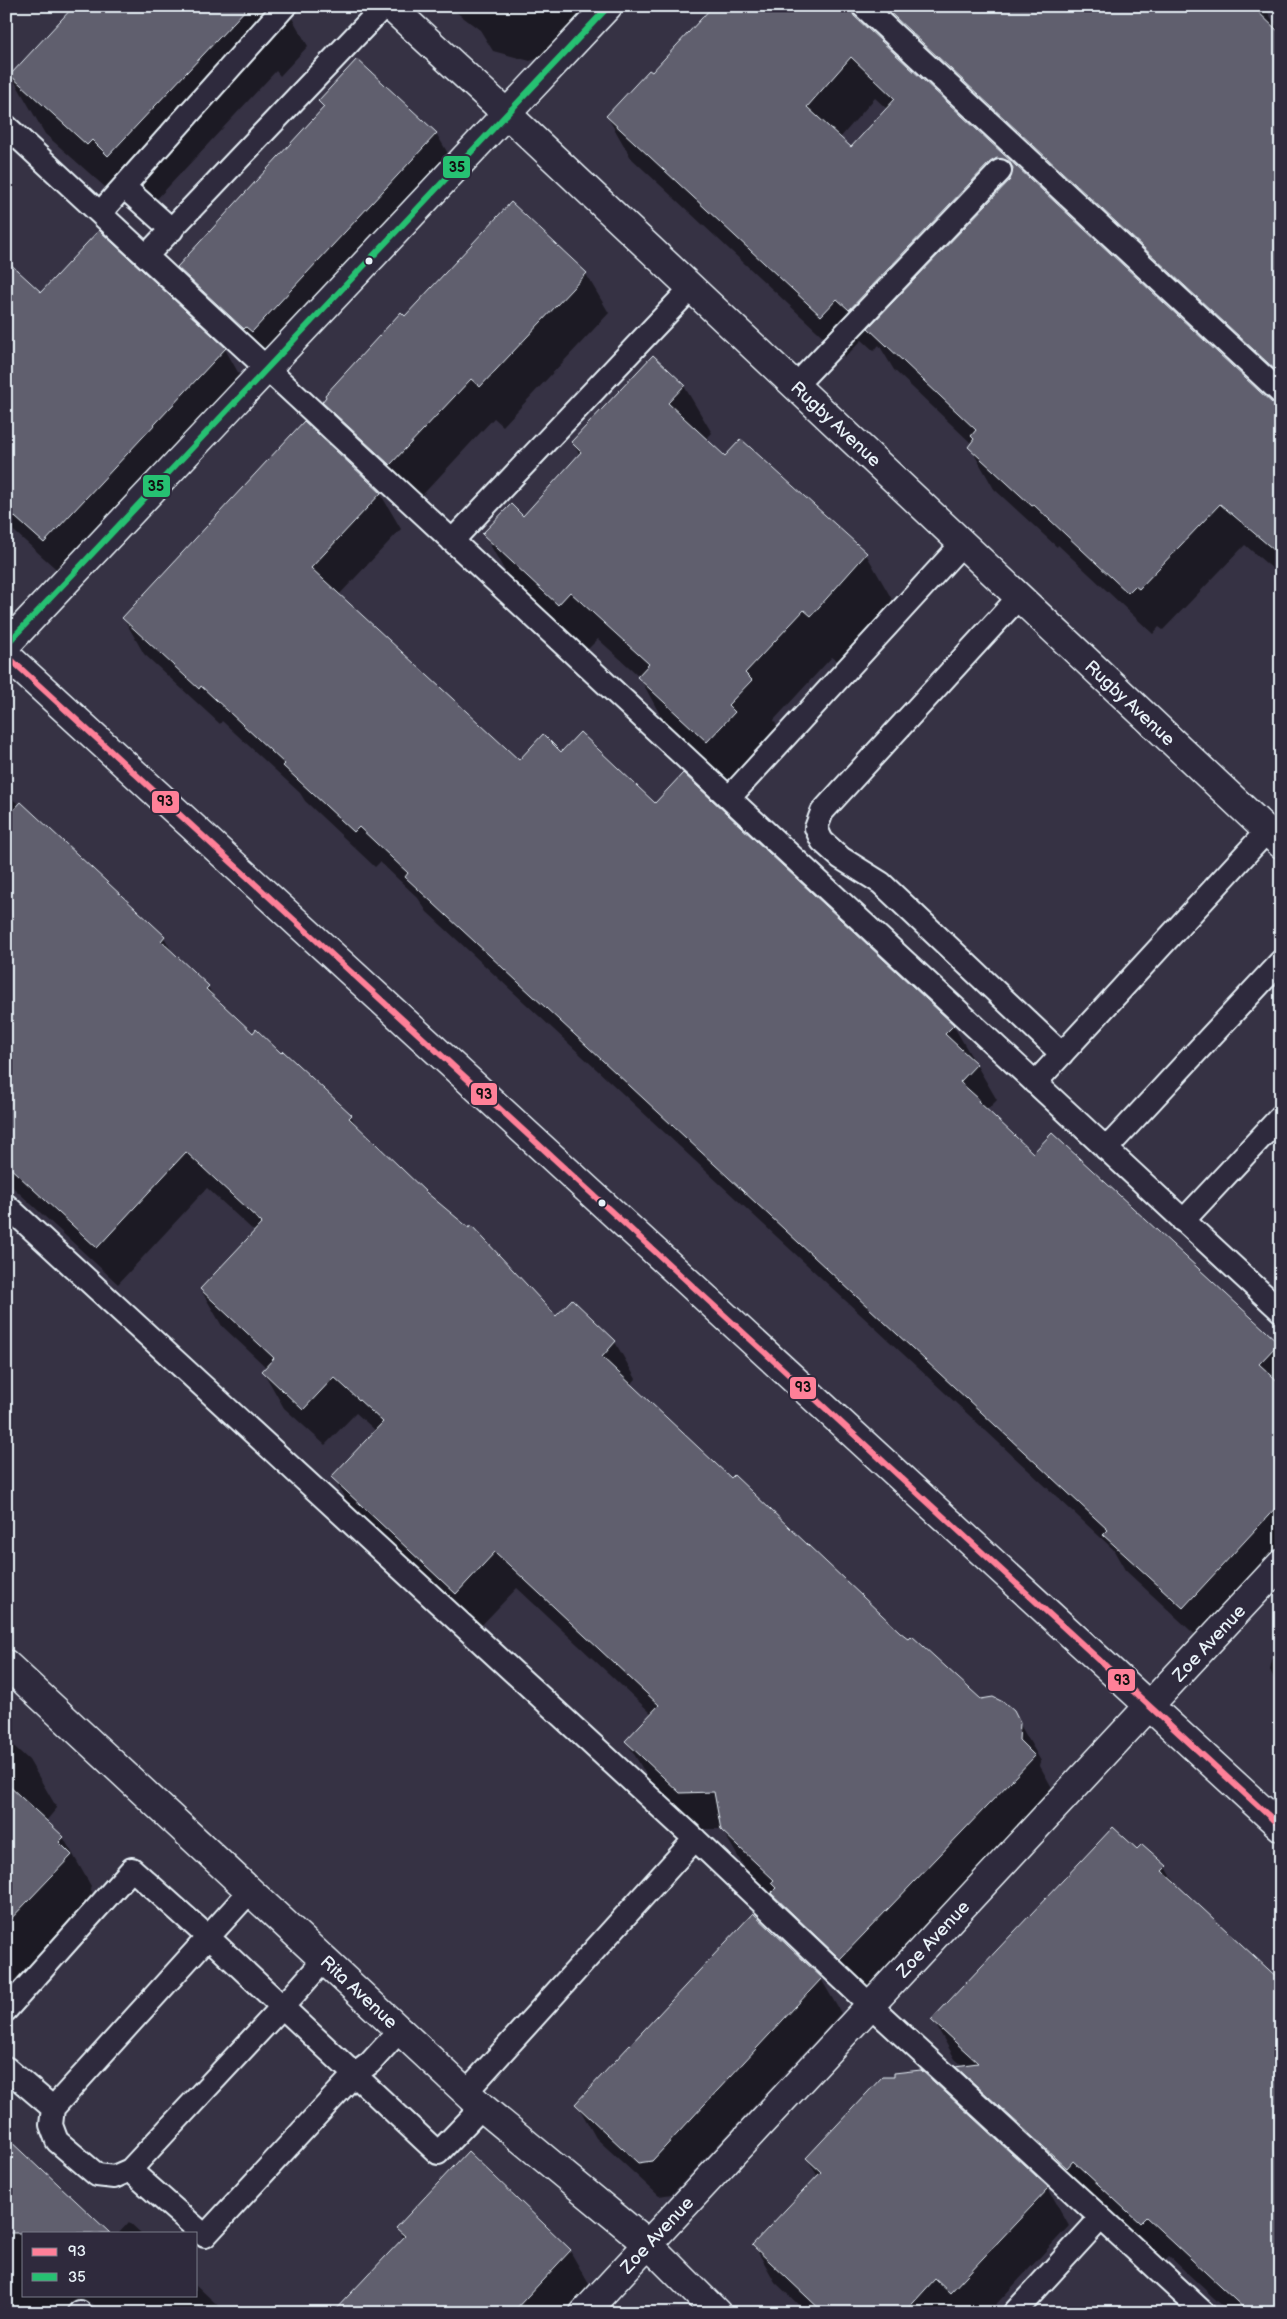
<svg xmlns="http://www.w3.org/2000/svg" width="1287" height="2319" viewBox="0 0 1287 2319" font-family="'Balsamiq Sans',sans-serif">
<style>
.shadow{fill:#0007;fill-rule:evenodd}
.building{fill:#605e6e;stroke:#e8f1f8;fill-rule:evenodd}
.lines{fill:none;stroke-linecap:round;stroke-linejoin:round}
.service-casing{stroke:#e8f1f8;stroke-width:26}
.minor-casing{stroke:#e8f1f8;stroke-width:31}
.tertiary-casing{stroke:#e8f1f8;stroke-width:31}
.primary-casing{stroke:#e8f1f8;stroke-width:31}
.service{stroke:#2f2a3d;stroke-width:22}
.minor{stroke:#2f2a3d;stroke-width:28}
.tertiary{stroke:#2f2a3d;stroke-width:28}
.primary{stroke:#2f2a3d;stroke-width:28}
.bus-1-casing{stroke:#2f2a3d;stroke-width:10}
.bus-2-casing{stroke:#2f2a3d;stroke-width:10}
.bus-1{stroke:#ff8098;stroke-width:6}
.bus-2{stroke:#26c172;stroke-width:6}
.bus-dot{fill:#e8f1f8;stroke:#2f2a3d;stroke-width:2}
.labels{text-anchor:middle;stroke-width:4.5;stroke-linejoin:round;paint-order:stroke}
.street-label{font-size:18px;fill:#e8f1f8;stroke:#2f2a3d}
.line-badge{stroke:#2f2a3d;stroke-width:2}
.pale-badge-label{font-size:14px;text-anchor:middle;font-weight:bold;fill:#111}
</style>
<rect width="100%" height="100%" fill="#363244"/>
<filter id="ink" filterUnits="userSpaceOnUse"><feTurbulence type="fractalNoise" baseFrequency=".02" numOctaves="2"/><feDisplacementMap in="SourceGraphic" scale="10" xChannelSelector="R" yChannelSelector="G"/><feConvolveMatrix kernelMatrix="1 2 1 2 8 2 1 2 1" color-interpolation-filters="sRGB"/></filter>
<g filter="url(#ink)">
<path class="shadow" d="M69 6H285L308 46 280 76 276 71 143 214 126 198 122 202 45 134 11 75 72 10Z
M448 6H604L566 49 530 61 493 51 480 30Z
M714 6H1264L1281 34V393L884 35 877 39 1271 404 1281 406V576L1245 545 1163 630 1159 627 1153 634 1058 545 1057 547 994 489 970 447 972 444 894 370 879 345 874 351 862 340 845 357 631 158 607 116 652 74ZM875 98 887 109 851 149 840 138Z
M320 101 436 133 456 167 272 365 198 301 178 267 324 109Z
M6 262 41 294 225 349 244 383 64 576 6 524Z
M586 274 609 313 503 426 494 418 414 504 346 442 324 402 405 318Z
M684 386 712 433 705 440 725 458 866 554 893 601 839 662 832 657 774 720 778 728 734 789 665 724 639 676 598 639 586 651 511 582 484 534 523 518 580 455 572 442Z
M380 493 401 529 339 595 519 762 561 753 655 804 953 1025 997 1100 986 1111 1033 1154 1278 1343 1281 1349V1559L1204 1643 1125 1570 1113 1549 427 912 418 898 380 862 375 867 305 801 300 793 222 721 220 724 144 654 124 619Z
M6 793 164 937 174 955 208 987 216 1000 253 1035 351 1116 358 1129 556 1318 615 1342 636 1379 630 1385 732 1480 899 1633 981 1700 1019 1723 1041 1761 1040 1766 1055 1793 862 1995 794 1930 774 1896 744 1867 722 1829H702L648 1778 627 1742 652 1714 517 1588 478 1629 354 1514 333 1477 376 1431 356 1413 325 1445 284 1408 263 1371 267 1368 222 1326 201 1290 255 1232 207 1188 118 1284 6 1181Z
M1281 1650V1693L1270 1670 1272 1660Z
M6 1739 29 1760 57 1808 46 1821 63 1837 91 1886 90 1888 99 1905 6 2001Z
M1137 1850 1166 1867 1178 1888 1281 2313H1230L1169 2256 1164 2261 979 2105 957 2067 963 2066 955 2059 933 2020Z
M753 1914 821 1979 841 2013 672 2194 659 2196 596 2138 577 2104Z
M6 2138 24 2233V2295H196V2285L226 2313H102L92 2303 83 2313H6Z
M468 2153 570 2251 598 2300 586 2313H334L404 2239 397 2228Z
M807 2158 1048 2188 1069 2226 988 2313H807L775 2282 754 2245 818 2177Z
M129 2222 141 2233H119Z"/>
<path class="building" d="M74 6H249L108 156 92 140 87 145 10 75Z
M713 6H850L854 16 1272 403 1281 406V556L1220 504 1139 589 1135 586 1128 593 1034 505 1032 506 968 447 974 439 971 436 976 430 868 328 1010 180 1013 168 1009 161 997 158 990 162 849 310 837 299 821 316 606 116 649 70 652 72ZM851 57 895 99 851 147 807 107Z
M883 6H1252L1281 34V375Z
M357 59 437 133 252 332 246 327 244 329 177 267 324 107 318 101Z
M511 202 587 273 480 387 471 379 390 465 322 402 326 397 325 395 401 312 405 316Z
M99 230 226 348 44 543 6 509V260L41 292Z
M653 355 685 385 668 403 725 456 741 439 867 553 811 616 804 610 745 673 752 680 728 705 735 712 707 742 637 677 649 664 570 592 558 605 482 534 511 504 523 516 581 452 571 442Z
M304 421 381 493 311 568 519 760 543 734 561 752 580 732 655 803 683 773 954 1025 945 1034 977 1064 960 1082 979 1099 978 1101 1033 1153 1052 1133 1279 1343 1259 1364 1281 1384V1502L1183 1608 1103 1535 1108 1530 405 877 408 873 359 827 354 832 283 766 285 764 201 686 199 689 122 618Z
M21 802 165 936 161 941 209 986 206 989 253 1033 256 1029 281 1053 283 1051 352 1115 349 1118 427 1193 469 1228 471 1225 556 1316 572 1299 616 1341 602 1357 731 1478 734 1475 900 1632 909 1639 912 1636 981 1699 993 1697 1005 1703 1014 1711 1020 1723 1019 1740 1035 1756 840 1959 771 1893 776 1888 771 1883 774 1880 721 1830 714 1792 680 1793 625 1741 659 1705 495 1552 456 1594 331 1477 383 1422 334 1377 303 1410 262 1371 274 1358 200 1289 262 1223 186 1152 97 1248 6 1164V818Z
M6 1783 64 1837 59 1842 72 1855 6 1924Z
M1113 1827 1137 1849 1142 1844 1167 1866 1162 1871 1281 1981V2313H1249L1146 2217 1140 2223 1073 2161 1067 2168 955 2066 978 2063 931 2020Z
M753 1913 822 1978 652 2161 638 2163 575 2104Z
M921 2070 1049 2188 950 2293 935 2279 904 2313H824L752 2245 821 2172 806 2158 882 2077H894V2073Z
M6 2137 41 2170 42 2169 110 2233H6Z
M468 2151 571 2250 512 2313H332L405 2236 396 2228Z"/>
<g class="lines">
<g class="service-casing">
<path id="service" d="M863 6 1281 393
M6 126 1281 1311
M124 187 172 230
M100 213 285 6
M146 256 384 6
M795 386 1000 171
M452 541 691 288
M1019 597 822 812 816 828 822 841 841 858 881 883 1062 1054
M729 798 962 544
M1035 1083 1267 831
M1106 1149 1281 961
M6 1205 695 1839 871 2006 1204 2313
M1183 1221 1281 1116
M250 1891 53 2108 51 2125 57 2141 97 2175 114 2177 130 2170 295 1993 324 1960
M6 2010 132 1869 208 1937 438 2153 482 2107
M6 2068 53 2108
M466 2092 695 1839
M130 2170 205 2236 354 2075 370 2063 400 2030
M80 2313V2312
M1014 2313 1101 2218"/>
</g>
<g class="minor-casing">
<path id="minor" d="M390 6 506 113 1281 844
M6 1664 482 2107 648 2244 717 2313
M584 2313 1281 1564"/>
</g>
<g class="tertiary-casing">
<path id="tertiary" d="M6 645 608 6"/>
</g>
<g class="primary-casing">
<path id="primary" d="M6 655 1281 1827"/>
</g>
<use href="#service" class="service"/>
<use href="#minor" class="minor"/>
<use href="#tertiary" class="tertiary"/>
<use href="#primary" class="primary"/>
<g class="bus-1-casing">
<path id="bus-1" d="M6 655 1281 1827"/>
</g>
<g class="bus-2-casing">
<path id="bus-2" d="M6 645 607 8"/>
</g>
<use href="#bus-1" class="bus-1"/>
<use href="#bus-2" class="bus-2"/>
</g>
</g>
<g class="bus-dot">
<circle cx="369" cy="261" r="4.5"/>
<circle cx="602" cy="1203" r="4.5"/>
</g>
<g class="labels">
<g class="street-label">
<text transform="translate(836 424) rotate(43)" y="6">Rugby Avenue</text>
<text transform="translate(1130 703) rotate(43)" y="6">Rugby Avenue</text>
<text transform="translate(1209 1643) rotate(-47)" y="6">Zoe Avenue</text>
<text transform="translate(933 1939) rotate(-47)" y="6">Zoe Avenue</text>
<text transform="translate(359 1992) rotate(43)" y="6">Rita Avenue</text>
<text transform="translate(657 2235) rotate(-47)" y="6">Zoe Avenue</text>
</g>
</g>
<g class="line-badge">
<rect x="442" y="155" width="29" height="24" rx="5" fill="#26c172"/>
<rect x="142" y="474" width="29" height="24" rx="5" fill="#26c172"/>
<rect x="151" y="790" width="29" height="24" rx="5" fill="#ff8098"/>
<rect x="470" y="1082" width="28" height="24" rx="5" fill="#ff8098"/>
<rect x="789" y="1376" width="28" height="24" rx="5" fill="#ff8098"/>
<rect x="1107" y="1668" width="29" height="24" rx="5" fill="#ff8098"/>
</g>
<g class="pale-badge-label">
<text x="457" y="172">35</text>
<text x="156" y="491">35</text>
<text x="165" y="806">93</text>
<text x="484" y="1099">93</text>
<text x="803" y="1392">93</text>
<text x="1122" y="1685">93</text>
</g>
<rect width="1287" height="2319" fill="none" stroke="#2f2a3d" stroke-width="25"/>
<rect x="12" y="12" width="1262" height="2294" fill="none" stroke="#e8f1f8" stroke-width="2" filter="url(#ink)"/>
<rect x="22" y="2232" width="175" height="65" fill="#2f2a3d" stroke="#797a88"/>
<rect x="32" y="2248" width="25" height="8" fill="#ff8098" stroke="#797a88"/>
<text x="68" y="2256" font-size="15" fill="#e8f1f8">93</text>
<rect x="32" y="2273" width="25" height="8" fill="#26c172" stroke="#797a88"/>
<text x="68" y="2282" font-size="15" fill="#e8f1f8">35</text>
</svg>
